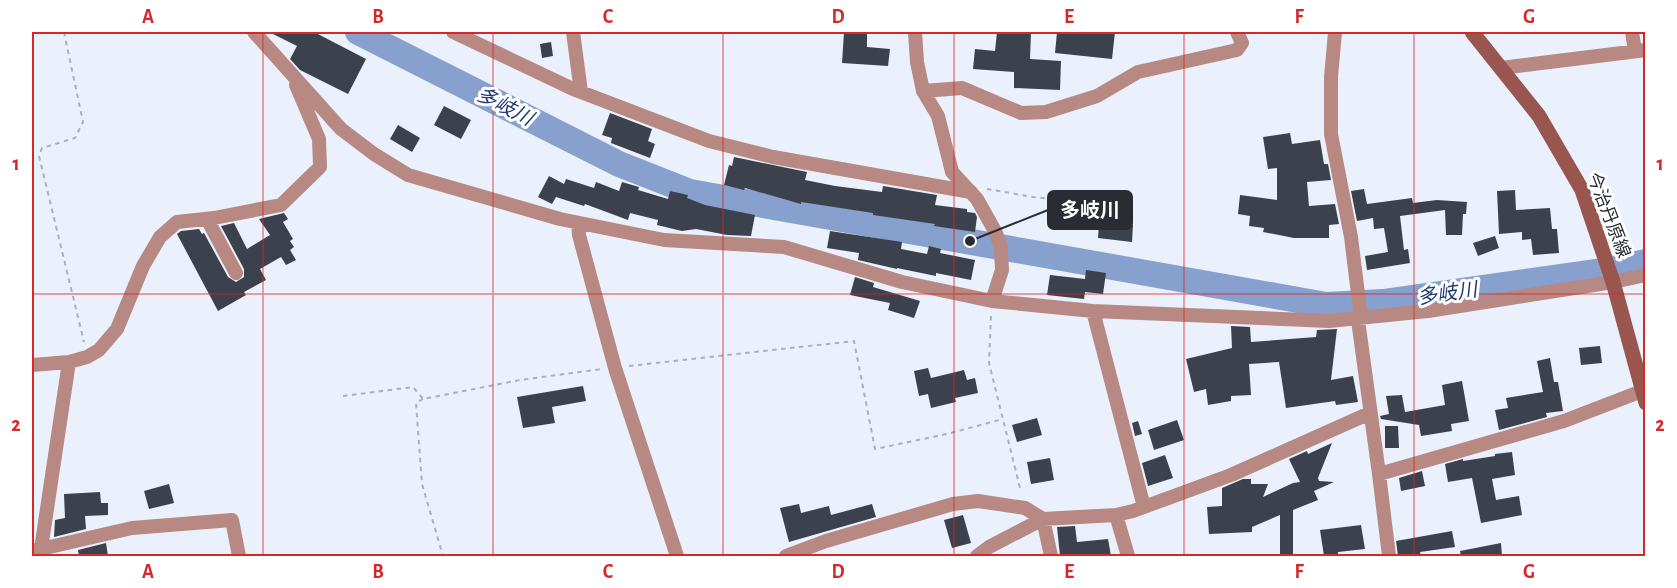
<svg xmlns="http://www.w3.org/2000/svg" width="1677" height="588" viewBox="0 0 1677 588" font-family="'Alegreya Sans','Noto Sans JP',sans-serif">
<style>
.lines{fill:none;stroke-linecap:round;stroke-linejoin:round}
.river{stroke:#88a0cd;stroke-width:26}
.building{fill:#3b424e}
.path{stroke:#aab0ba;stroke-width:2;stroke-dasharray:4.5 4.5;stroke-linecap:butt}
.street{stroke:#b88882;stroke-width:14}
.secondary{stroke:#98564e;stroke-width:15}
.grid{fill:none;stroke:#d62828;stroke-width:1.5;stroke-opacity:0.55}
.labels{text-anchor:middle;stroke-width:6;stroke-linejoin:round;paint-order:stroke}
.street-label{font-size:18px;fill:#292c32;stroke:#fff}
.water-label{font-size:20px;font-style:italic;fill:#1e3971;stroke:#fff}
.leader{fill:none;stroke:#292c32;stroke-width:2}
.callout-dot{fill:#292c32;stroke:#fff;stroke-width:2}
.callout{fill:#292c32;stroke:#292c32;stroke-width:2}
.callout-label{font-size:20px;text-anchor:middle;font-weight:bold;fill:#fff}
.neatline{fill:none;stroke:#d62828;stroke-width:2}
.grid-label{font-size:20px;text-anchor:middle;font-weight:bold;fill:#d62828}
</style>
<rect width="100%" height="100%" fill="#eaf1fd"/>
<g class="lines">
<path class="river" d="M358 32 619 164 690 192 1326 305 1383 302 1602 271 1646 262"/>
</g>
<path class="building" d="M269 32H314L366 59 348 94 300 70 290 59 297 46Z
M844 32H867V47L890 49 888 66 842 63Z
M997 32H1031L1030 59 1061 61 1060 90 1014 88V72L973 69 975 49 995 51Z
M1057 32H1115L1112 59 1055 53Z
M551 42 553 56 542 58 540 44Z
M444 106 471 120 461 139 434 125Z
M610 113 652 129 648 141 655 144 650 158 611 143 612 138 602 135Z
M398 125 420 138 412 152 390 139Z
M1290 133 1292 144 1320 140 1324 164H1328L1331 180 1307 182 1309 206 1335 204 1339 224 1329 225V238H1294L1263 232 1264 228 1249 226 1250 216 1238 214 1240 195 1277 200V168L1268 169 1263 137Z
M734 157 807 172 805 180 835 186 882 192 883 186 937 195 935 205 967 209V212L975 213 977 217 975 232 934 226 935 224 873 215V213L801 202V204L745 188 744 190 724 185 729 165 732 166Z
M549 176 564 184 566 179 594 188 596 182 619 191 622 182 639 187 638 190 668 199 670 191 688 195 687 198 705 205 755 215 751 236 727 235 696 229 682 231 657 225 658 220 630 213 628 220 585 204 584 206 556 197 552 204 538 197Z
M1364 189 1367 204 1412 198 1413 203 1437 200 1467 202 1466 214H1463L1462 235H1446L1445 210 1400 216 1404 250 1408 249 1410 263 1367 270 1365 256 1388 252 1384 228 1374 229 1373 218 1357 221 1351 191Z
M1515 190 1516 210 1550 208 1552 229H1557L1559 253 1533 255 1531 239 1522 240V232L1499 234 1497 191Z
M1100 211 1124 214 1123 224 1133 225 1132 242 1098 238Z
M284 213 288 219 283 222 293 239 290 241 294 247 290 250 296 260 286 265 281 257 260 269 266 280 244 292 246 295 218 311 177 234 181 231 199 229 202 234 204 233 228 277 236 282 244 277V269L221 226 234 223 247 249 270 235 259 219Z
M830 231 902 242 901 249 927 254 929 246 941 249 940 253 975 260 971 280 936 273V276L897 268V269L858 260 859 253 827 248Z
M1495 236 1499 248 1478 256 1473 243Z
M1086 270 1106 273 1103 294 1085 292 1084 299 1047 295 1050 275 1085 279Z
M855 277 874 283 873 287 920 301 914 318 888 310 890 303 850 295Z
M1231 326 1250 327 1251 342 1316 337 1317 330 1337 329 1331 380 1353 376 1358 402 1336 405 1335 401 1286 408 1279 362 1249 364 1251 395 1231 396V401L1208 405 1206 389 1194 392 1186 359 1232 348Z
M1600 346 1602 363 1581 365 1579 348Z
M1550 358 1554 382H1558L1563 411 1546 413 1547 417 1499 430 1495 410 1508 408 1506 398 1543 392 1537 361Z
M928 368 931 378 964 370 967 380 975 378 978 393 955 398 956 402 931 408 928 394 919 396 914 371Z
M1462 381 1469 421 1451 424 1452 431 1421 436 1419 425 1381 419 1380 416 1389 414 1386 396 1402 395 1405 412 1445 405 1442 385Z
M583 386 586 401 552 407 555 423 523 428 517 397Z
M1037 418 1042 435 1017 442 1012 425Z
M1177 420 1184 440 1154 450 1148 430Z
M1138 421 1142 434 1135 436 1132 423Z
M1385 426H1398L1399 448H1385Z
M1332 443 1318 478 1319 481 1334 482 1314 491 1318 500 1293 510V556H1280V515L1252 527V532L1209 534 1207 507 1222 506V488L1243 479H1251V484H1268L1263 497 1293 483 1300 482 1289 459 1307 451 1308 454Z
M1512 452 1515 475 1492 479 1496 500 1519 496 1522 515 1481 523 1472 478 1448 482 1445 464 1463 459V461L1495 456V454Z
M1165 455 1173 478 1148 486 1142 463Z
M1050 458 1054 480 1031 484 1027 462Z
M1422 471 1425 486 1401 491 1399 478Z
M169 484 174 503 149 509 144 491Z
M100 492 101 503H108V515L85 516 86 529 54 537 55 520 65 518 64 494Z
M799 504 801 513 829 506 831 515 872 504 876 517 789 542 780 508Z
M963 515 971 543 952 548 944 520Z
M1361 525 1365 549 1338 552V556H1324L1320 530Z
M1075 526 1077 542 1108 539 1111 556H1060L1057 527Z
M1452 531 1455 547 1420 552 1421 556H1398L1396 541Z
M106 543 108 556H91V555L79 556 78 550Z
M1501 543 1502 556H1461L1460 551Z"/>
<g class="lines">
<path class="path" d="M64 32 83 122 75 138 42 148 39 156 84 342
M987 189 1033 197 1091 203
M991 316 989 363 1021 492
M629 366 854 341 875 449 947 434 1003 419
M343 396 413 387 423 399 520 380 602 369
M423 399 416 403 422 484 443 556"/>
<path class="street" d="M254 32 341 129 374 154 408 175 560 219 664 240 784 247 902 282 992 301 1093 311 1329 321 1428 311 1613 282 1646 275
M453 32 573 89 709 141 773 157 971 192
M573 32 581 92
M915 32 917 62 923 91 938 116 952 172 977 199 996 233 1001 249 1002 270 992 301
M1335 32 1331 77V134L1351 237 1360 310 1358 320 1379 474 1389 556
M1632 32 1635 51
M1501 68 1646 50
M923 91 962 88 1021 113 1046 112 1097 96 1138 72 1237 50 1242 43 1237 32
M207 219 236 273
M578 223 579 235 615 368 677 556
M1093 311 1144 507
M32 365 69 362 87 357 99 350 117 329 143 266 160 237 177 222 214 218 281 205 320 167 319 139 296 85
M1379 474 1564 421 1642 391
M1116 515 1128 556
M41 549 132 528 232 520 239 556
M34 550 41 549 69 362
M786 556 826 541 953 504 978 501 1025 508 1043 519 1051 556
M977 556 989 547 1043 519 1116 515 1133 511 1231 475 1370 413"/>
<path class="secondary" d="M1472 32 1539 116 1582 190 1613 282 1646 403"/>
</g>
<path class="grid" d="M263 32V556M493 32V556M723 32V556M954 32V556M1184 32V556M1414 32V556M32 294H1646"/>
<g class="labels">
<g class="street-label">
<text transform="translate(1609 215) rotate(69)" y="6">今治丹原線</text>
</g>
<g class="water-label">
<text transform="translate(505 106) rotate(27)" y="7">多岐川</text>
<text transform="translate(1447 293) rotate(-8)" y="7">多岐川</text>
</g>
</g>
<path class="leader" d="M970 241L1048 210"/>
<circle class="callout-dot" cx="970" cy="241" r="6"/>
<rect class="callout" x="1048" y="191" width="84" height="38" rx="6"/>
<g class="callout-label">
<text x="1090" y="217">多岐川</text>
</g>
<rect width="1677" height="588" fill="none" stroke="#ffffff" stroke-width="66"/>
<rect x="33" y="33" width="1611" height="522" class="neatline"/>
<g class="grid-label">
<text x="148" y="23">A</text>
<text x="378" y="23">B</text>
<text x="608" y="23">C</text>
<text x="838" y="23">D</text>
<text x="1069" y="23">E</text>
<text x="1299" y="23">F</text>
<text x="1529" y="23">G</text>
<text x="16" y="170">1</text>
<text x="1660" y="170">1</text>
<text x="16" y="431">2</text>
<text x="1660" y="431">2</text>
<text x="148" y="578">A</text>
<text x="378" y="578">B</text>
<text x="608" y="578">C</text>
<text x="838" y="578">D</text>
<text x="1069" y="578">E</text>
<text x="1299" y="578">F</text>
<text x="1529" y="578">G</text>
</g>
</svg>
